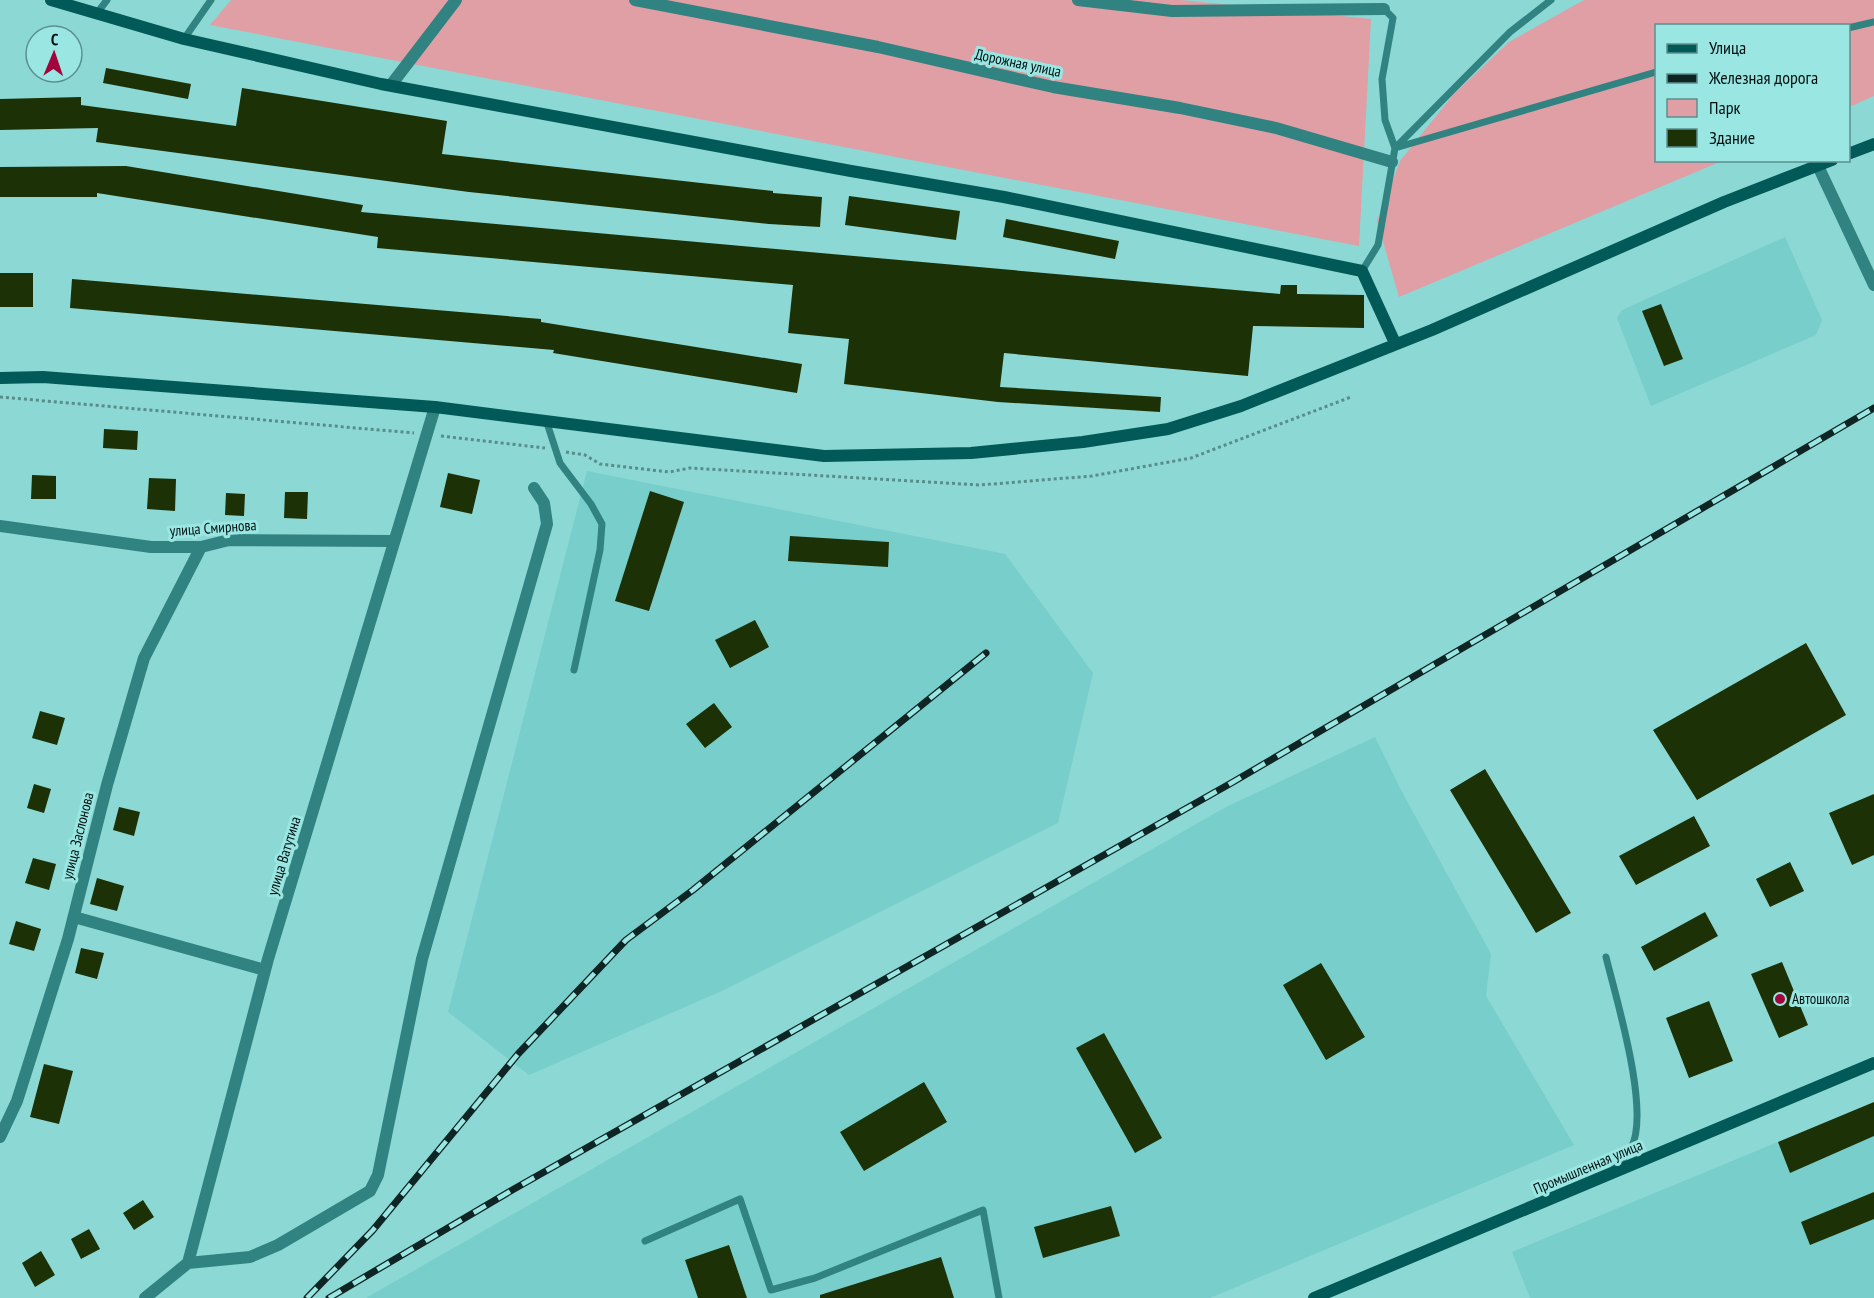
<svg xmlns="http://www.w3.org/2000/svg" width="1874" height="1298" viewBox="0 0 1874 1298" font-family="'PT Sans Narrow',sans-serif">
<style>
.built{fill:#77ceca}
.green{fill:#e09ea5}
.building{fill:#1c3106}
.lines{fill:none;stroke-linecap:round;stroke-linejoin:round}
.path{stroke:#588d8b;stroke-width:3;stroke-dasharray:3 3;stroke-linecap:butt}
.lane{stroke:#308380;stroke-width:7}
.street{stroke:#308380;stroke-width:12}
.secondary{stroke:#015a57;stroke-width:12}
.rail-casing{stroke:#0e2524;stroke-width:7}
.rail{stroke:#99e6e2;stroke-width:4.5;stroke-dasharray:14;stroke-linecap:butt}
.poi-dot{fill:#a2043c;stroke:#99e6e2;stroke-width:2}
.labels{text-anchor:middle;stroke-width:6;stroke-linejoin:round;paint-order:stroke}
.street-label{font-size:15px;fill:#001010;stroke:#99e6e2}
.poi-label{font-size:15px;fill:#001010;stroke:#99e6e2;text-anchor:start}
</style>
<rect width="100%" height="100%" fill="#8cd8d5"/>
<path class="built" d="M1785 237 1822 320 1816 335 1651 406 1617 318 1622 310Z
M587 471 1005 554 1093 673 1058 823 724 990 529 1075 448 1012Z
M1375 737 1402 792 1491 954 1486 996 1574 1145 1210 1298H366L1226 807Z
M1874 1136V1298H1530L1512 1252 1778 1142 1790 1173Z"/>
<path class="green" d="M231 0H1181L1371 19 1359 246 210 25Z
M1584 0H1874V96L1849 107 1848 26H1656V160L1722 161 1399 297 1377 221 1400 161 1453 95 1509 42Z"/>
<path class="building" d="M106 68 191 84 188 99 103 83Z
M242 88 447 121 442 154 773 191V193L822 197 820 227 769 224 469 192 96 142 98 128 0 130V99L81 97V105L236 126Z
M126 166 363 205 361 212 1280 294 1281 285H1297V294L1364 295V328L1253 326 1248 376 1004 353 1000 387 1161 397 1160 412 998 402 844 384 849 339 788 333 793 285 377 248 378 237 97 193V197H0V167Z
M849 196 960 211 956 240 845 225Z
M1006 219 1119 241 1115 259 1003 237Z
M0 273H33V307H0Z
M72 279 541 319V322L802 364 797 393 553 353 554 350 70 308Z
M1661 304 1683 359 1664 366 1642 311Z
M104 429 138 431 137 450 103 448Z
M448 473 480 480 472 514 440 507Z
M32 475 56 476V499H31Z
M149 478 176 479 175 511 147 509Z
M650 491 684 502 649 611 615 601Z
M285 492H308L307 519 284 518Z
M226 493 245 494 244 516 225 515Z
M790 536 889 542 888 567 788 561Z
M755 620 769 647 730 668 715 640Z
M1806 643 1846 715 1697 800 1653 730Z
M714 703 732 727 705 748 686 724Z
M40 711 65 718 57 745 32 738Z
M1485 769 1571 913 1536 933 1450 790Z
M34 784 51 789 44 813 27 808Z
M1874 794V855L1852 865 1829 813Z
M119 807 140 812 134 836 113 830Z
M1694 816 1710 846 1636 885 1619 856Z
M33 858 56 864 49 890 25 883Z
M1790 862 1804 891 1770 907 1756 879Z
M97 878 124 886 117 911 90 904Z
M1705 912 1718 936 1654 971 1641 947Z
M16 921 41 929 34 951 9 944Z
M81 948 104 953 97 979 75 973Z
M1782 962 1808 1025 1779 1038 1751 974Z
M1321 963 1365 1037 1326 1060 1283 985Z
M1709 1001 1733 1061 1689 1078 1666 1018Z
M1104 1033 1162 1138 1135 1153 1076 1048Z
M44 1064 73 1071 59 1124 30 1117Z
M924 1082 947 1122 864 1171 840 1132Z
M1874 1102V1136L1790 1173 1778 1142Z
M1874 1192V1219L1810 1245 1801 1222Z
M143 1200 154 1217 134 1230 123 1213Z
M1111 1206 1120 1236 1043 1258 1034 1227Z
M89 1229 100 1249 81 1259 71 1239Z
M729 1245 747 1298H698L685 1260Z
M41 1251 55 1275 35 1287 22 1263Z
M941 1257 954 1298H820V1295Z"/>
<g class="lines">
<path class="path" d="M0 397 414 433
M441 436 545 448
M566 452 585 455 600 464 669 472 690 468 980 485 1092 476 1191 458 1351 397"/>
<path class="lane" d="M97 13 107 0
M1848 28 1874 22
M184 39 211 0
M1397 146 1510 32 1551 0
M1395 148 1656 72
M1362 271 1378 245 1395 148 1385 120 1382 79 1393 18 1384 9
M546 420 560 463 591 504 602 524 600 550 574 670
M1606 957C1616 998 1651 1112 1631 1148 1627 1156 1619 1163 1613 1170
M645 1241 740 1199 771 1290 815 1278 983 1210 999 1298"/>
<path class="street" d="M635 0 878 47 1053 87 1180 108 1276 128 1392 162
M1078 0 1172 11 1384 9
M391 85 456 0
M1818 166 1874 285
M0 526 151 547H201L229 540 394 541
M74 917 265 970
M0 1137 17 1101 68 939 107 785 144 658 201 547
M188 1263 250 1257 278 1245 370 1191 378 1175 422 959 547 524 544 503 534 488
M145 1298 188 1263 268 959 435 407"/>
<path class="secondary" d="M51 0 184 39 381 84 851 171 1004 197 1362 271 1395 343
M1848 154 1874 144
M0 378 43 377 435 407 824 456 971 453 1083 442 1168 429 1241 406 1432 330 1724 202 1832 160
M1314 1298 1874 1063"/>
<g class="rail-casing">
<path id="rail" d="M307 1298 373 1230 518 1054 626 940 693 890 986 653
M329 1298 514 1189 1233 782 1874 408"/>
</g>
<use href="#rail" class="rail"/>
</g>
<circle class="poi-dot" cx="1780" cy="999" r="6"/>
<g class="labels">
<g class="street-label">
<text transform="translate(1018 63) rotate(12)" y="5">Дорожная улица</text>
<text transform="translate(213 528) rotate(-4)" y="5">улица Смирнова</text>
<text transform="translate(78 836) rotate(-76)" y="5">улица Заслонова</text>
<text transform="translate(284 856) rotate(-73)" y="5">улица Ватутина</text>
<text transform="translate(1588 1167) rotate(-23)" y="5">Промышленная улица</text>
</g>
<g class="poi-label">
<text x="1792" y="1004">Автошкола</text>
</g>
</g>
<rect x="1655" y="24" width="195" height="138" fill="#99e6e2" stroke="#5c908e" stroke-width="1.5"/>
<rect x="1667" y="44" width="30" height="9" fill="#015a57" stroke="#5c908e" stroke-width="1.5"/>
<text x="1709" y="54" font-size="18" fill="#001010">Улица</text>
<rect x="1667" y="74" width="30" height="9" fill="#0e2524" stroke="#5c908e" stroke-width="1.5"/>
<text x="1709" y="84" font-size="18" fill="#001010">Железная дорога</text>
<rect x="1667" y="99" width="30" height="18" fill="#e09ea5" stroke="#5c908e" stroke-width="1.5"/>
<text x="1709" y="114" font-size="18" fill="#001010">Парк</text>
<rect x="1667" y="129" width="30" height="18" fill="#1c3106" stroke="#5c908e" stroke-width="1.5"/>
<text x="1709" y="144" font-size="18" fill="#001010">Здание</text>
<g transform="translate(54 54) rotate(2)"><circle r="28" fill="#99e6e2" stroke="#5c908e" stroke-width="1.5"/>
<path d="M0-4.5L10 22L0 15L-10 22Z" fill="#a2043c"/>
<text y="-9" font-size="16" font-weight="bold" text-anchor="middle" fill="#001010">С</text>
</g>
</svg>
